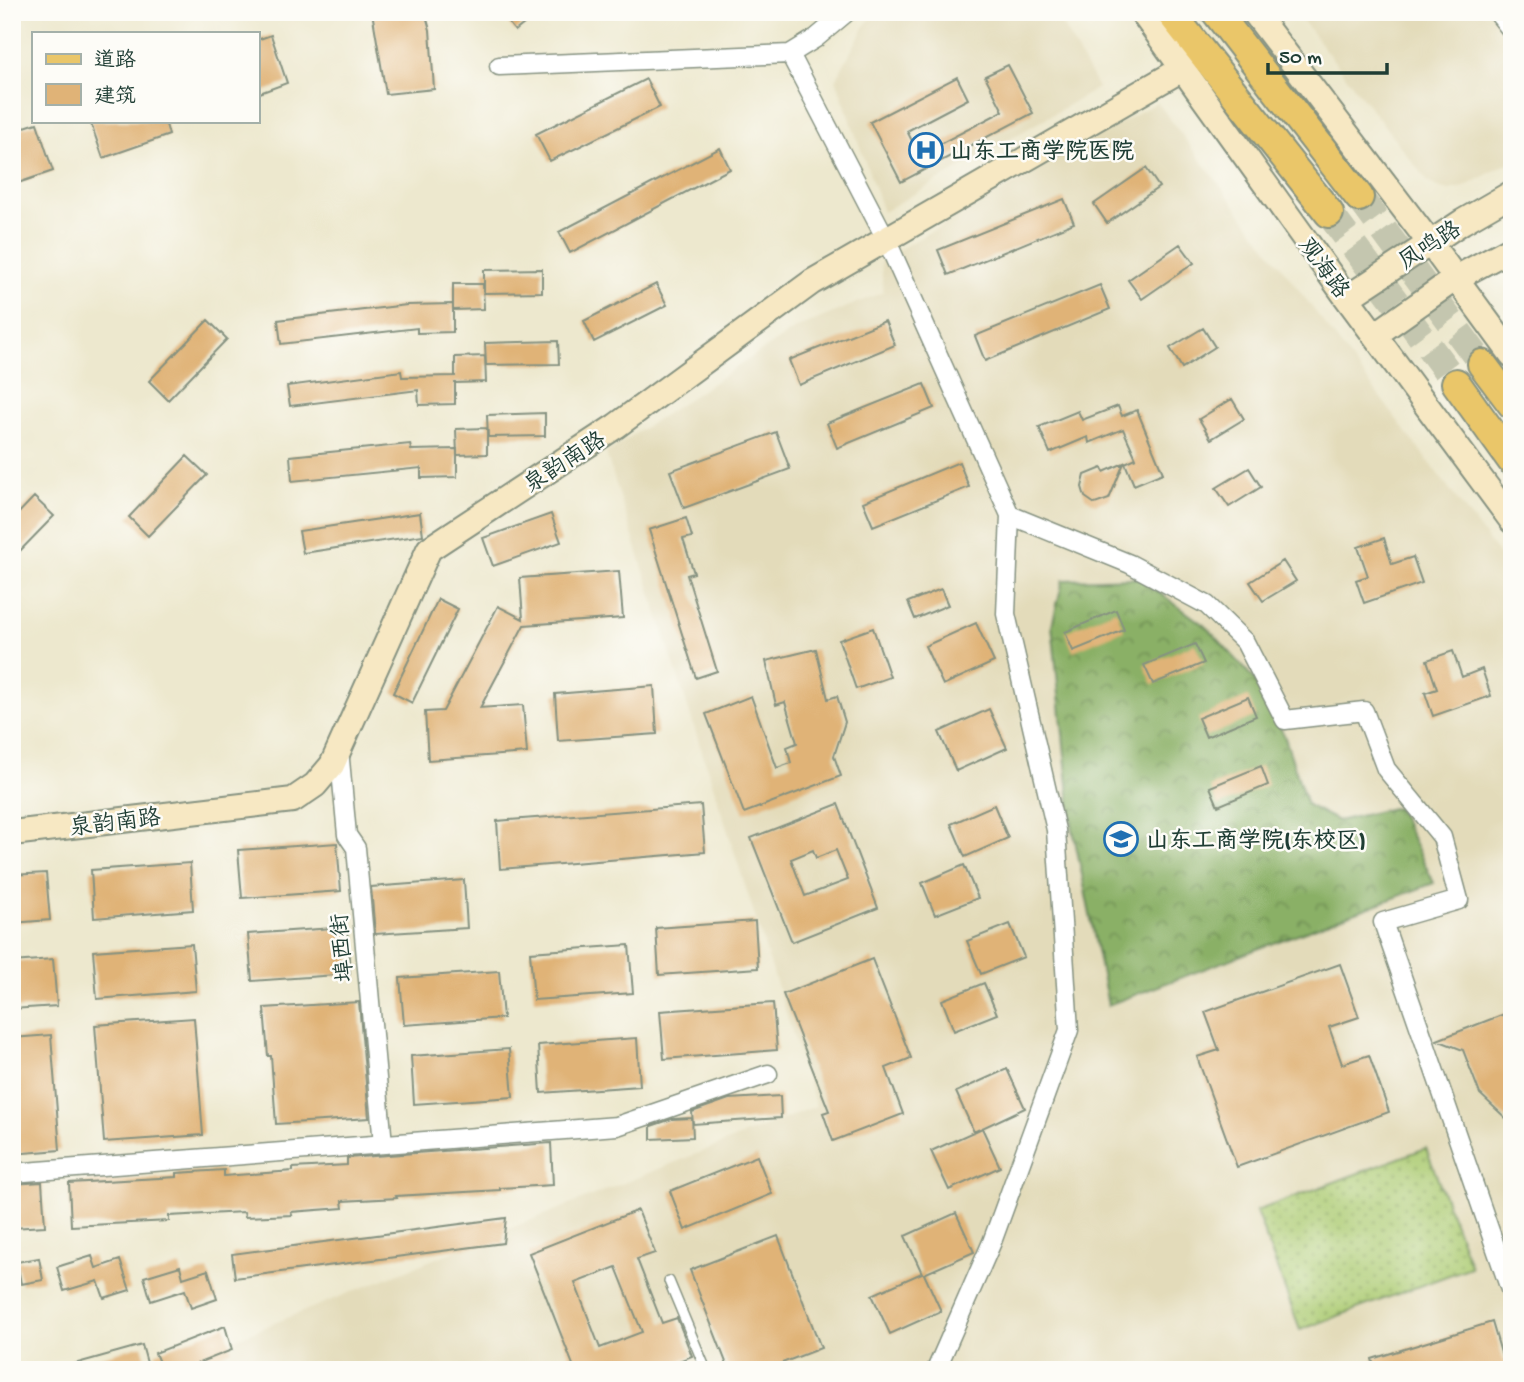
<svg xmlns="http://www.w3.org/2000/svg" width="1524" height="1382" viewBox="0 0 1524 1382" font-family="'Gochi Hand','LXGW WenKai TC',sans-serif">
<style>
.built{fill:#e3dbba}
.grass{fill:url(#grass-dots);stroke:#668454;stroke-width:2}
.forest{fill:url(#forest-crowns);stroke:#54764d;stroke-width:2}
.building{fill:#e0b377;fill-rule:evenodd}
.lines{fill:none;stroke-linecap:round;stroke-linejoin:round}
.primary-tunnel{stroke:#c4c6af;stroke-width:28;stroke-dasharray:28 14;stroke-linecap:butt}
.lane-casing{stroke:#869281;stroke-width:12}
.street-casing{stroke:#869281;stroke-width:21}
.secondary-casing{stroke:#869281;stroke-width:28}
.primary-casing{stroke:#869281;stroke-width:32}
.lane{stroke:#fff;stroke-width:9}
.street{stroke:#fff;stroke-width:18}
.secondary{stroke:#f7e8c3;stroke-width:24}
.primary{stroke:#eac669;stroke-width:28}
.labels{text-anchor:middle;stroke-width:5;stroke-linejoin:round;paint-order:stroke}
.poi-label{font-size:23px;font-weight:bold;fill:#1f3d34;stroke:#fdfcf7;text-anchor:start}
.street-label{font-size:23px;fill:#1f3d34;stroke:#fdfcf7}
</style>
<defs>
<pattern id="grass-dots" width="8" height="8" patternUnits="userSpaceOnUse" patternTransform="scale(1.75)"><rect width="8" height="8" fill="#adcc74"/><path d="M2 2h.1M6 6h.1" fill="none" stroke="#8ca760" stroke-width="1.8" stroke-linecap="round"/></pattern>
<pattern id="forest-crowns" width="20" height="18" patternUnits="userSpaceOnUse" patternTransform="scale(1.75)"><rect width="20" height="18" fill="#8ab066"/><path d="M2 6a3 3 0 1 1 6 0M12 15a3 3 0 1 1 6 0" fill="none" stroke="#709055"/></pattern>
</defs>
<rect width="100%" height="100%" fill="#fdfcf7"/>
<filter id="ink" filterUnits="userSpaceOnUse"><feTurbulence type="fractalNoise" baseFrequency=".0143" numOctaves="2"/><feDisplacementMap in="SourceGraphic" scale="14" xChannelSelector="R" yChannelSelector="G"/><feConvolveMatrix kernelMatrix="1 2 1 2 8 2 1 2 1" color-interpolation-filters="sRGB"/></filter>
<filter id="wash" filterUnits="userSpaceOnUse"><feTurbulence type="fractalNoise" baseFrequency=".00686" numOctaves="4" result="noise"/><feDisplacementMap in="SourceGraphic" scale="28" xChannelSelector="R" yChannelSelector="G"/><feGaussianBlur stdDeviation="1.57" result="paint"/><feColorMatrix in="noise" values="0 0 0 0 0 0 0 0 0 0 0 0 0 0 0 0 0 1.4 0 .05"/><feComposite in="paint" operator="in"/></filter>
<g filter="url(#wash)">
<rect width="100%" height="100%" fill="#ede8ce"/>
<path class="built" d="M879 12H1055L1098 88 883 212 836 79 867 22Z
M1296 12H1512V161L1464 187 1449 190 1437 187 1428 182Z
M1157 102 1512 572V1370H157L816 1106 606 453 795 329 883 292 881 260Z"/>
<path class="grass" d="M1426 1148 1471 1267 1300 1330 1256 1211Z"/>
<path class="forest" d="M1139 578 1208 628 1255 680 1284 735 1307 805 1338 821 1397 807 1434 883 1108 1005 1072 825 1052 625 1063 580Z"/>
<g id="blocks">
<path class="building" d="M372 12H425L430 30 434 89 386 94Z
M500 12H539L515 31Z
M271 35 287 83 257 94V40Z
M1008 65 1033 113 901 182 870 122 957 77 968 99 907 131 919 155 1003 111 985 76Z
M646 79 660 107 550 161 536 134Z
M90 121H165L169 135 103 158Z
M37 123 53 171 12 185V131Z
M720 148 730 169 570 253 559 232Z
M1146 168 1159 187 1107 223 1094 204Z
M1064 199 1074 223 948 275 938 250Z
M1180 244 1194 263 1142 299 1128 280Z
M542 269V292L484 293V270Z
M453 284H483L484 309 453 310Z
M656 284 667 305 594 342 584 321Z
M1100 285 1110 309 985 361 975 336Z
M453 304V332L417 333V328L281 344 278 320 407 305Z
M208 320 227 339 168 400 149 381Z
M885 321 895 345 799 385 789 360Z
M1203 328 1215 347 1182 368 1170 348Z
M558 341 559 364 486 365 485 343Z
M485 356 486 382 455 383V404L419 405 418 390 290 406 287 386 401 371 402 377 455 376V357Z
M924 384 934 408 837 448 827 423Z
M1232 399 1244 419 1211 439 1199 419Z
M1118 406 1122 416 1137 410 1163 473 1134 485 1125 463 1136 458 1123 429 1089 443 1088 437 1050 453 1039 427 1078 411 1082 420Z
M545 413V436L488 437 487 415Z
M487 428V454L457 455 456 429Z
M776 432 790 469 684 508 670 471Z
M410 444 411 450 457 449V477L421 478V468L292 481 290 456Z
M187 456 207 475 148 536 129 517Z
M959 462 969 487 873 526 863 502Z
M1124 463 1109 499 1095 504 1085 497 1082 487 1085 475 1102 468 1104 472Z
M1249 468 1261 487 1229 507 1216 488Z
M34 497 54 516 12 559V520Z
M420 513 423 535 303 553 299 531Z
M551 514 561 542 493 566 483 538Z
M686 518 692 537 683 539 694 573 687 575 717 671 696 678 649 530Z
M1384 538 1392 564 1413 557 1422 583 1364 603 1356 580 1368 576 1358 547Z
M1283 561 1296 581 1263 601 1250 582Z
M619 571 623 618 524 625 480 708 523 705 527 753 428 760 425 712 443 711 498 606 523 619 520 578Z
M941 589 948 605 915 619 908 602Z
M438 599 458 609 412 703 393 693Z
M1116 610 1124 630 1073 651 1065 632Z
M976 623 994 662 943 685 925 646Z
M873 628 890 677 856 689 839 640Z
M1195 644 1204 663 1153 684 1144 665Z
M816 649 828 699 837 696 845 722 834 756 841 776 744 813 706 714 751 696 777 768 791 763 787 747 797 743 785 702 776 705 766 661Z
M1453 651 1462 677 1482 669 1491 696 1433 716 1425 693 1437 689 1427 660Z
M654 686 657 734 558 741 555 694Z
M1248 697 1256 716 1206 737 1198 718Z
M989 709 1007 748 956 771 939 732Z
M1261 766 1268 785 1218 806 1210 787Z
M838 804 878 908 792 942 751 838ZM813 850 816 858 836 850 848 880 805 896 791 859Z
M701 805 705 852 500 869 497 821Z
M994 805 1008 838 965 857 951 824Z
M337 843 341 891 242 898 238 850Z
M190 863 193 910 94 918 91 870Z
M964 865 978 898 935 915 922 883Z
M46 873 50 920 12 923V875Z
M464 880 467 928 375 934 371 887Z
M755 921 758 968 659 975 656 928Z
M1010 924 1024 957 981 974 967 941Z
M347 927 350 974 252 981 248 934Z
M192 944 196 991 97 999 93 951Z
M629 945 633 993 534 1000 530 952Z
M53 959 57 1006 12 1009V962Z
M872 959 911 1058 886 1068 903 1114 833 1141 823 1113 829 1111 783 994Z
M1340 964 1359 1017 1329 1027 1342 1064 1369 1055 1389 1112 1237 1167 1197 1057 1219 1050 1205 1012Z
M499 971 503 1018 404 1025 400 978Z
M984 983 997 1014 954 1031 942 1000Z
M359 1002 369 1118 276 1124 271 1056H268L264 1008Z
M773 1003 777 1050 664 1059 660 1011Z
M1512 1011V1124L1480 1094 1463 1050 1437 1040Z
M194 1018 203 1135 104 1142 95 1025Z
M51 1035 60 1150 12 1154V1038Z
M637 1038 640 1086 541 1093 538 1045Z
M509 1049 513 1097 414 1104 411 1056Z
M1007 1069 1025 1108 974 1132 956 1092Z
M780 1096 781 1118 693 1124 692 1112 729 1099Z
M692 1118 693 1137 651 1139V1126L672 1119Z
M982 1128 1000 1167 949 1190 931 1151Z
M551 1143 553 1185 500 1188V1190L396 1196 397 1198 342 1201 343 1208 291 1212 292 1215 245 1217 244 1212 169 1216V1221L71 1226 69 1183 177 1177V1173L224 1170V1176L293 1171V1168L347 1165V1158Z
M757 1156 772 1194 685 1230 670 1191Z
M42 1182 45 1226 12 1228V1184Z
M638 1210 655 1253 637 1259 662 1323 677 1318 692 1356 656 1370H575L529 1253ZM616 1267 642 1332 600 1348 575 1283Z
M956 1213 974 1252 924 1274 941 1311 890 1334 872 1295 922 1273 905 1236Z
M506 1218 503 1243 235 1278 232 1254Z
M778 1236 821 1348 764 1370H729L690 1270Z
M92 1256 96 1268 120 1260 130 1290 104 1298 98 1281 64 1291 57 1267Z
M39 1258 43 1280 21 1284 17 1262Z
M180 1266 183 1278 208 1270 217 1299 191 1308 185 1290 151 1301 144 1277Z
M1492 1322 1506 1370H1375L1372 1359Z
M225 1326 232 1350 181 1370H162L155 1353Z
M142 1345 147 1363 122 1370H67V1366Z"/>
</g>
</g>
<g filter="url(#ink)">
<use href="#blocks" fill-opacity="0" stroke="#869281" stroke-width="2"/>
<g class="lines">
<path class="primary-tunnel" d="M1359 197 1482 364
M1329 213 1456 383"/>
<g class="lane-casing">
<path id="lane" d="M669 1281 706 1370"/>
</g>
<g class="street-casing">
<path id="street" d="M1497 12 1512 31
M790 54 886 239 1010 515 1130 564 1207 605 1245 642 1285 720 1364 711 1386 769 1442 837 1459 900 1383 922 1512 1295
M499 66 790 54 816 38 847 12
M339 749 347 835 356 848 383 1144
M12 1173 617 1126 768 1074
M936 1370 992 1242 1069 1030 1056 830 1006 614 1010 515"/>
</g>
<g class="secondary-casing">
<path id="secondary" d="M1142 12 1347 298 1512 521
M1254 12 1430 243 1512 355
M1347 298 1462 222 1512 193
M1375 335 1456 278 1512 248
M12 833 293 800 315 785 332 765 429 549 616 426 812 282 1182 69"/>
</g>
<g class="primary-casing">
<path id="primary" d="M1170 12 1329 213
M1216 12 1359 197
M1482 364 1512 404
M1456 383 1512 461"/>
</g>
<use href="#lane" class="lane"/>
<use href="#street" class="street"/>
<use href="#secondary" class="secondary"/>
<use href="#primary" class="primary"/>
</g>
</g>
<defs>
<g id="hospital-ring" transform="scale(1.75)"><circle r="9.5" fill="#fdfcf7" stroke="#1f6fb2" stroke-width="1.5"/><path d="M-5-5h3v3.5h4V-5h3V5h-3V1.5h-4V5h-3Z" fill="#1f6fb2"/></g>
<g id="university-ring" transform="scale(1.75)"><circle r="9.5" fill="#fdfcf7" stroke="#1f6fb2" stroke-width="1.5"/><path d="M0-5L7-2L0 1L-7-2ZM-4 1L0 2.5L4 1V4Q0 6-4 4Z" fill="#1f6fb2"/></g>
</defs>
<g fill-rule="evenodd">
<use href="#hospital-ring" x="926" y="150"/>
<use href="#university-ring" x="1121" y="839"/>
</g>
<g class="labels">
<g class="poi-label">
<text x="950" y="158">山东工商学院医院</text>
<text x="1146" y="847">山东工商学院(东校区)</text>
</g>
<g class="street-label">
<text transform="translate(1429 244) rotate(-33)" y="8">凤鸣路</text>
<text transform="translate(1325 267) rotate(54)" y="8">观海路</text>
<text transform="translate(564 461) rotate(-33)" y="8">泉韵南路</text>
<text transform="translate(115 821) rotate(-7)" y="8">泉韵南路</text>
<text transform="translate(341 948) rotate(-95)" y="8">埠西街</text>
</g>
</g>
<rect width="1524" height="1382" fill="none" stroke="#fdfcf7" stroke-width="42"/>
<rect x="32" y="32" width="228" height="91" fill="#fdfcf7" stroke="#a4b0a9" stroke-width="2"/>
<rect x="46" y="54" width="35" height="10" fill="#eac669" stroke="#a4b0a9" stroke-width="2"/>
<text x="94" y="66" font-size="21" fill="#1f3d34">道路</text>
<rect x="46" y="84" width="35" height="21" fill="#e0b377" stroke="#a4b0a9" stroke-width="2"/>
<text x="94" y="102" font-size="21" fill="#1f3d34">建筑</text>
<path d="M1268 63v10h119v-10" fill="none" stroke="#1f3d34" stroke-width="3.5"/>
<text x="1279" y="63" font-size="21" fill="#1f3d34" stroke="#fdfcf7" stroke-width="5" paint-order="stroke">50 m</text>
</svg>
